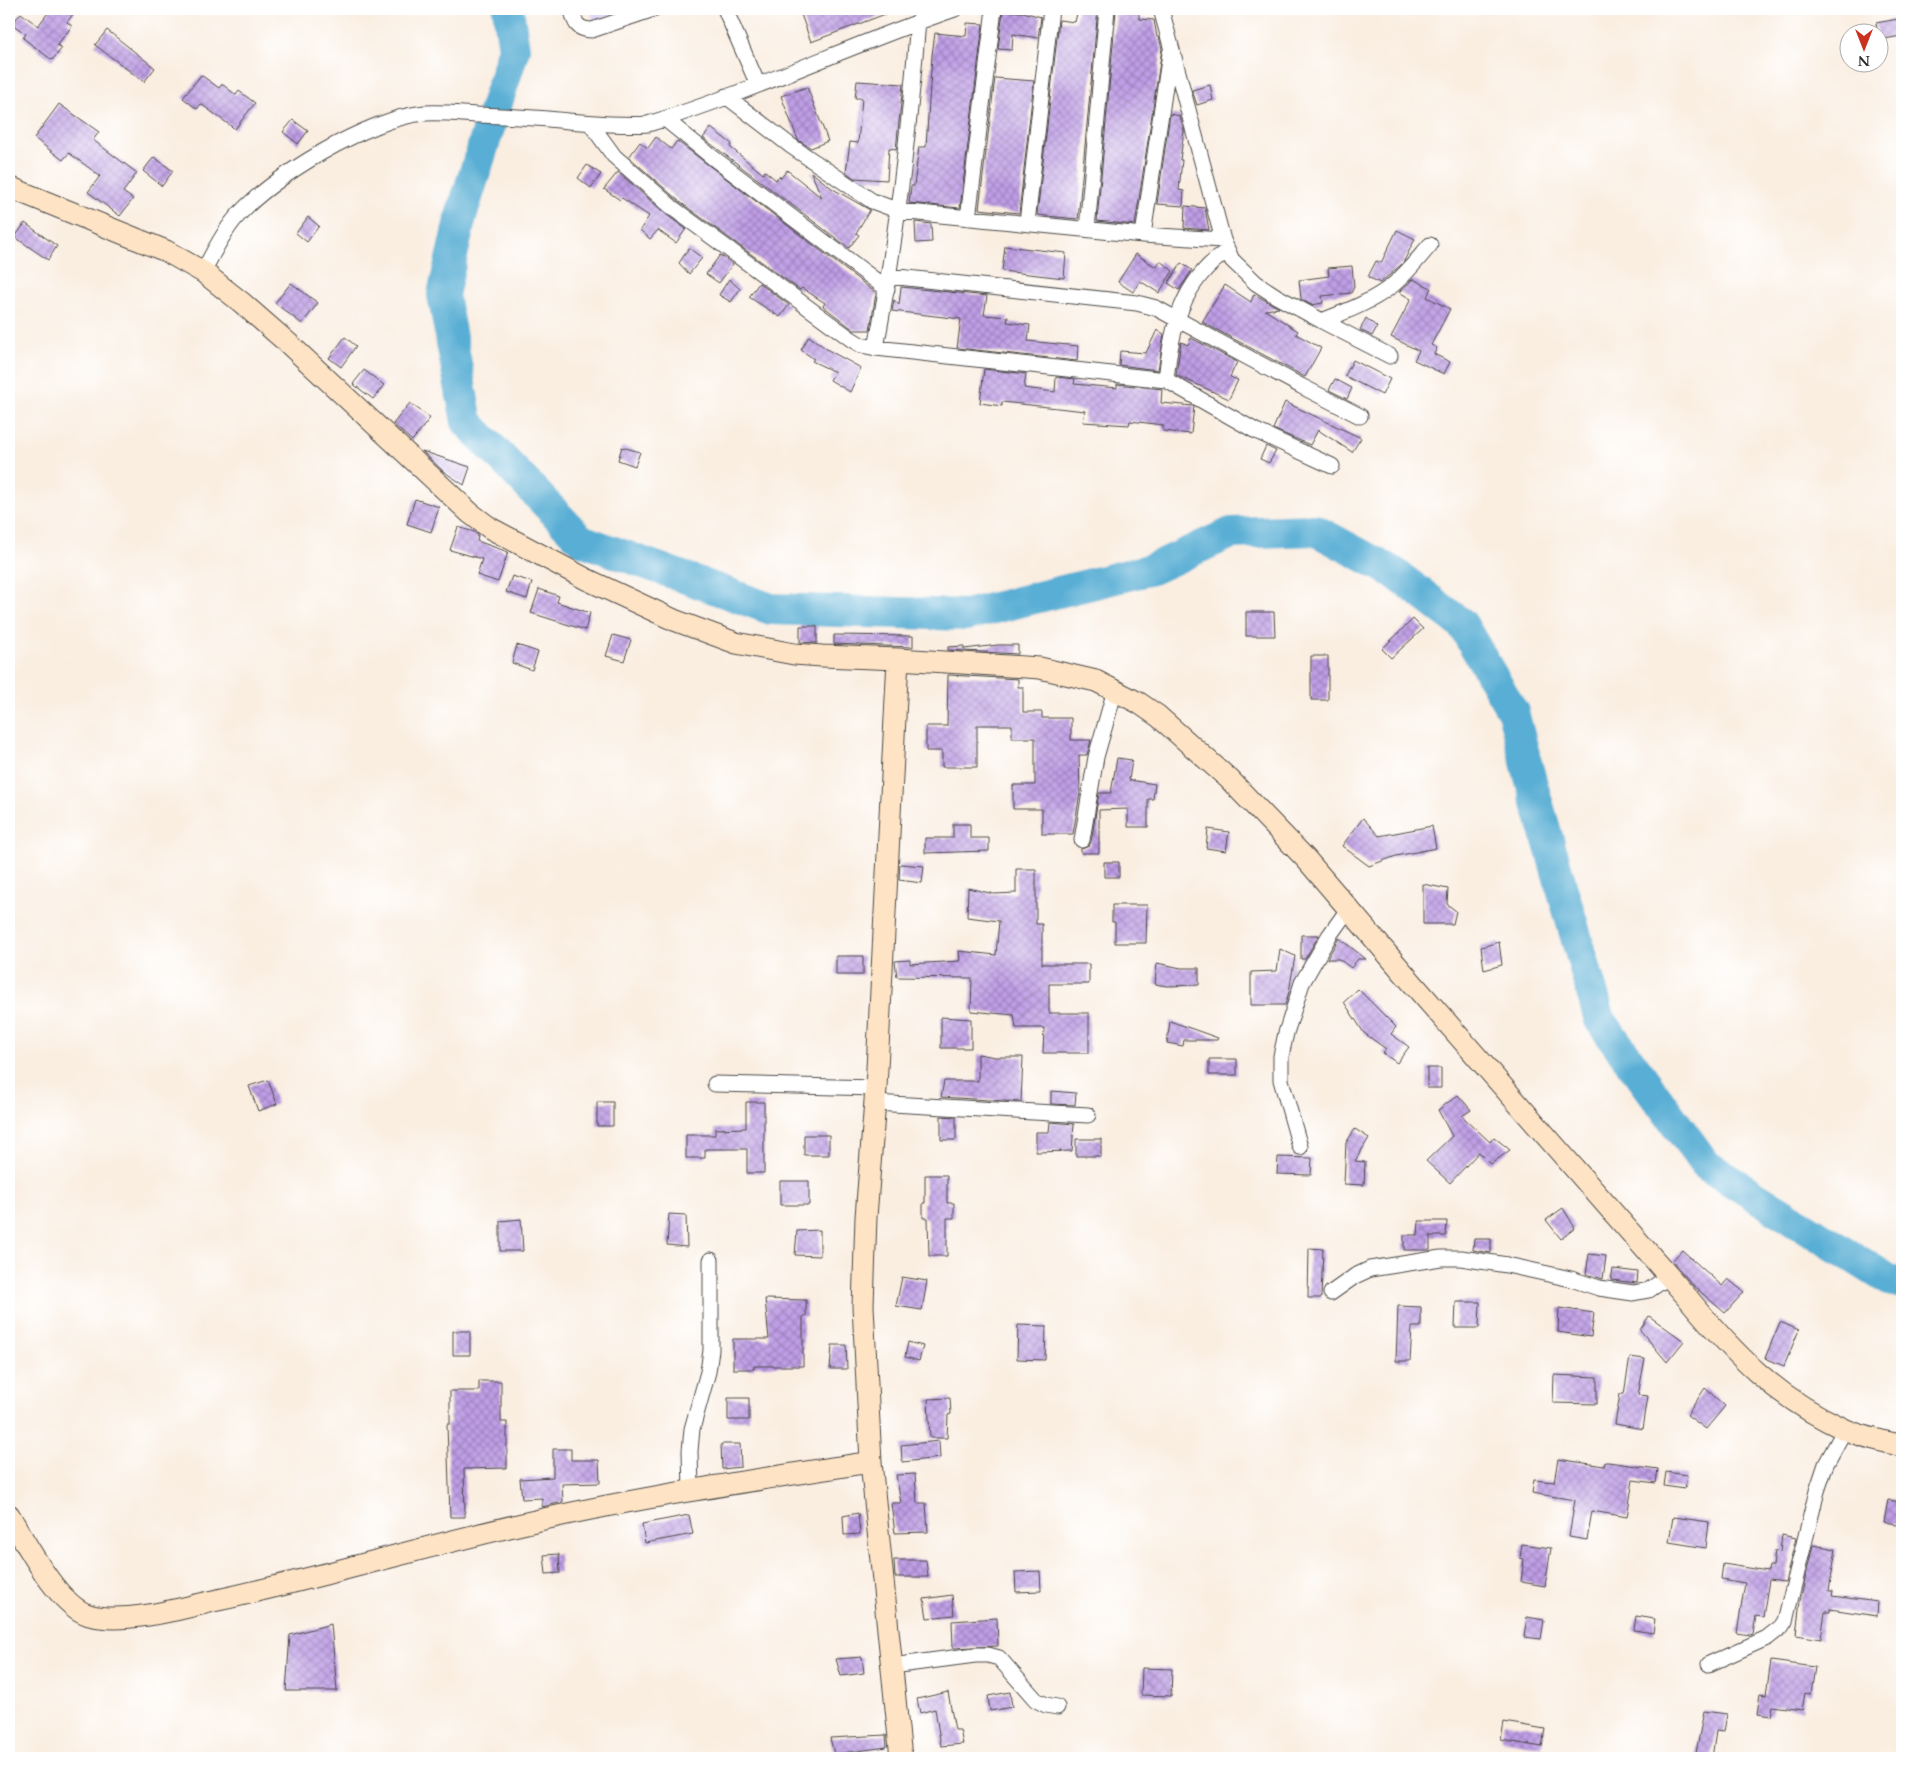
<svg xmlns="http://www.w3.org/2000/svg" width="1911" height="1767" viewBox="0 0 1911 1767" font-family="Cardo,serif">
<style>
.built{fill:#ded5f5}
.lines{fill:none;stroke-linecap:round;stroke-linejoin:round}
.river{stroke:#58aed4;stroke-width:32}
.building{fill:url(#building-cross-hatch)}
.street-casing{stroke:#4a4846;stroke-width:17}
.secondary-casing{stroke:#4a4846;stroke-width:23}
.street{stroke:#fff;stroke-width:15}
.secondary{stroke:#fee4c5;stroke-width:21}
</style>
<defs>
<pattern id="building-cross-hatch" width="8" height="8" patternUnits="userSpaceOnUse" patternTransform="scale(1.25)"><rect width="8" height="8" fill="#bf9ee6"/><path d="M0 0l8 8M0 8l8-8" fill="none" stroke="#9b81bb"/></pattern>
</defs>
<rect width="100%" height="100%" fill="#fff"/>
<filter id="ink" filterUnits="userSpaceOnUse"><feTurbulence type="fractalNoise" baseFrequency=".02" numOctaves="2"/><feDisplacementMap in="SourceGraphic" scale="10" xChannelSelector="R" yChannelSelector="G"/><feConvolveMatrix kernelMatrix="1 2 1 2 8 2 1 2 1" color-interpolation-filters="sRGB"/></filter>
<filter id="wash" filterUnits="userSpaceOnUse"><feTurbulence type="fractalNoise" baseFrequency=".0096" numOctaves="4" result="noise"/><feDisplacementMap in="SourceGraphic" scale="20" xChannelSelector="R" yChannelSelector="G"/><feGaussianBlur stdDeviation="1.12" result="paint"/><feColorMatrix in="noise" values="0 0 0 0 0 0 0 0 0 0 0 0 0 0 0 0 0 1.4 0 .05"/><feComposite in="paint" operator="in"/></filter>
<g filter="url(#wash)">
<rect width="100%" height="100%" fill="#faeee1"/>
<path class="built" d="M591 9H632L593 22Z"/>
<g class="lines">
<path class="river" d="M508 9 514 49 461 216 443 295 467 422 581 540 771 609 966 615 1152 569 1231 533 1315 530 1393 572 1462 624 1513 712 1531 781 1600 1020 1706 1165 1889 1280 1902 1283"/>
</g>
<g id="blocks">
<path class="building" d="M51 9H77L67 22 72 26 57 45 62 48 52 60 23 38 26 34 12 24 21 13 38 26Z
M799 9H896V10L811 42Z
M1078 9H1098L1078 219 1037 215 1059 20 1075 22Z
M1003 11 1023 12 1041 17 1038 38 1013 34 1012 50 998 49Z
M1116 11 1139 12V19L1154 20 1157 37H1159L1162 49 1135 225 1097 221Z
M1898 19 1901 36 1879 40 1876 23Z
M967 23 983 24 960 208 909 203 911 186H914L919 147H926L932 55 935 33 966 36Z
M107 30 155 68 144 82 95 45Z
M201 75 219 88 222 84 236 95 239 91 255 103 235 129 201 104 197 109 183 98Z
M995 78 1034 81 1019 213 979 209Z
M857 81 903 84 896 149 889 148 887 180 854 178 846 172 850 142 858 143 862 98H855Z
M1210 85 1213 100 1197 105 1192 90Z
M807 87 828 141 811 148 798 140 781 96Z
M59 104 99 132 93 140 137 173 123 192 133 199 120 216 88 192 100 176 69 153 63 160 34 138Z
M1170 114 1180 116 1184 131 1180 160H1182L1179 190 1184 191 1183 206 1157 204Z
M293 120 308 131 298 144 283 132Z
M711 128 732 144 730 147 763 174 765 171 776 180 779 176 781 178 787 170 822 198 811 172 833 189 870 210 856 233 859 235 849 248 703 138Z
M656 137 671 149 677 141 876 293 870 330H854L823 306 825 303 802 288 800 290 680 202 629 157 640 142 648 148Z
M154 157 173 171 162 186 143 171Z
M587 165 601 174 591 188 578 178Z
M618 172 668 216 686 229 676 243 658 230 650 239 640 230 649 216 622 198 620 200 604 189Z
M1185 206 1205 208 1209 230 1184 228Z
M308 217 319 226 307 242 296 233Z
M915 222 931 224 932 242 916 243Z
M25 223 57 246 48 260 15 237Z
M1397 230 1415 239 1403 263 1380 283 1368 277 1376 261 1381 263Z
M1005 246 1066 253 1064 278 1002 271Z
M689 248 702 258 689 274 679 263Z
M1136 254 1156 267 1160 261 1173 271 1159 293 1140 281 1133 292 1118 282Z
M720 255 733 264 719 283 706 274Z
M1181 263 1192 270 1179 290 1168 283Z
M1352 266 1354 287 1351 293 1322 296 1323 303 1311 305 1301 299 1299 280 1329 276 1328 268Z
M729 279 740 289 731 302 719 295Z
M1413 279 1431 288 1427 297 1450 309 1431 345 1437 348 1434 354 1450 362 1444 374 1414 360 1419 351 1391 337 1411 299 1399 292Z
M291 283 318 303 302 324 275 303Z
M759 283 789 305 780 317 749 297Z
M1225 285 1251 302 1254 294 1279 308 1265 310 1298 331 1296 334 1321 348 1305 377 1202 322Z
M901 287 987 296 984 315 1008 317 1007 322 1030 325 1028 341 1078 346 1077 361 957 348 961 319 892 311 894 300 899 305Z
M1366 318 1377 327 1372 336 1360 330Z
M1157 330 1164 334 1158 370 1119 365 1120 351 1146 353Z
M809 336 828 350 861 368 850 392 830 380 835 372 812 361 814 359 801 350Z
M345 337 356 346 341 367 329 358Z
M1191 338 1237 362 1230 377 1238 380 1229 399 1176 375 1181 342 1188 345Z
M1353 360 1390 379 1382 395 1345 376Z
M984 369 1026 374 1024 388 1055 392 1056 377 1075 379 1074 384 1117 388V384L1162 389 1161 403 1194 406 1191 434 1163 431V425L1130 421 1129 425 1083 422 1085 411 1002 402V406L980 403Z
M364 370 384 385 373 399 353 384Z
M1335 379 1352 388 1347 399 1329 390Z
M1285 402 1361 438 1352 452 1318 430 1310 445 1273 429Z
M410 403 430 418 412 441 393 424Z
M1266 446 1276 451 1269 463 1260 459Z
M622 447 640 452 635 466 618 460Z
M422 451 470 467 464 485 443 471Z
M415 499 439 507 431 532 407 524Z
M458 527 474 532 478 535 477 541 508 552 498 582 477 575 482 559 450 550Z
M512 576 532 582 527 599 506 592Z
M539 589 559 596 557 602 590 613 585 630 531 613Z
M1246 612H1274L1275 636H1246Z
M1413 619 1423 629 1391 658 1382 649Z
M800 626H817V643L800 642Z
M613 635 631 640 624 661 606 656Z
M834 635 913 636V647L834 644Z
M517 645 538 652 532 670 512 663Z
M998 645H1018V654L948 650V647L964 646V649Z
M1311 656H1328V700H1311Z
M948 675 1018 679V687H1023V712H1042V718H1071V740H1091L1087 755H1079L1080 793 1073 834H1042V809H1013V785H1035V738H1012V725H977V767H942V751H926V726H947Z
M1117 758 1132 760 1129 780 1155 784 1153 799H1148V827H1128V809L1099 810V853H1081V849L1089 846 1091 842 1099 793H1111Z
M1363 818 1379 836 1432 826 1436 848 1396 856 1369 866 1342 846Z
M953 824H970V838H989V851L925 853V838H953Z
M1208 829 1229 832 1226 851 1206 848Z
M1104 862H1119V877H1104Z
M900 864 924 866 922 883 899 880Z
M1016 869H1036V924H1042V964H1089V984H1049V1013H1089V1053H1043L1044 1028H1016L1014 1015 971 1011 972 978 897 977 895 961 910 960V964L960 961 959 951 996 955 999 921 967 917 968 888 994 894 1016 893Z
M1423 884 1448 889 1447 904 1456 911 1453 924H1423Z
M1112 905H1147L1146 943H1115V922H1112Z
M1301 935H1319L1305 959H1301Z
M1339 938 1366 959H1358L1351 968 1339 959H1327Z
M1499 942 1502 965 1484 970 1481 947Z
M1280 949 1295 956 1289 992 1285 1005H1251V972L1277 971Z
M836 956H863V975H836Z
M1157 963 1181 968H1199V985L1167 986 1155 984Z
M1358 989 1396 1027 1391 1034 1409 1047 1397 1063 1383 1053 1386 1049 1364 1033 1344 1002Z
M941 1017 971 1019V1048H941Z
M1170 1021 1218 1038 1217 1040H1184L1183 1046 1167 1043Z
M978 1054 995 1057H1023L1021 1102 941 1097 944 1081H978Z
M1209 1059H1237V1075H1209Z
M1427 1068H1441V1088H1427Z
M268 1080 277 1104 258 1111 249 1086Z
M1051 1091 1076 1093 1075 1105 1051 1104Z
M1458 1095 1471 1110 1462 1116 1490 1142 1494 1137 1510 1150 1491 1164 1479 1152 1450 1183 1426 1161 1452 1136 1438 1110Z
M597 1102H613V1126H597Z
M746 1102H764V1173H747V1149H705V1158H686V1135H715V1129L746 1128Z
M941 1116 956 1117V1140H941Z
M1050 1122 1074 1124 1072 1151 1036 1152V1132H1049Z
M1355 1129 1369 1138 1355 1161 1365 1162 1364 1185 1344 1184 1346 1143Z
M804 1135H829V1155H804Z
M1076 1139H1101V1156H1076Z
M1278 1157 1312 1158 1311 1175 1277 1174Z
M925 1175H947V1203H954V1218H947V1256H929L928 1218H923V1203H925Z
M780 1181H809V1205H780Z
M1563 1208 1575 1228 1561 1239 1546 1220Z
M669 1214 686 1215 687 1247 667 1245Z
M521 1219 523 1251H500V1221Z
M1419 1221H1447L1446 1236H1430V1250H1404V1235H1418Z
M820 1230V1256L795 1255 797 1231Z
M1474 1239H1491V1253L1473 1250Z
M1309 1248 1323 1249 1321 1298H1308Z
M1682 1250 1722 1286 1728 1279 1744 1292 1725 1313 1695 1287 1672 1261Z
M1589 1254 1606 1256 1603 1279 1586 1274Z
M1613 1269 1638 1272 1637 1283 1611 1280Z
M902 1277 927 1281 922 1310 896 1306Z
M765 1299 806 1300V1316H803V1366H754V1369H733V1339H769Z
M1456 1302H1480L1479 1328H1455Z
M1398 1306 1421 1307V1327H1412L1410 1361H1396Z
M1559 1308 1594 1313 1591 1337 1558 1332Z
M1649 1316 1684 1341 1667 1362 1640 1330Z
M1780 1322 1799 1330 1784 1366 1765 1358Z
M1018 1325 1046 1326 1045 1360 1017 1359Z
M453 1331H470V1355H453Z
M908 1342 923 1346 919 1361 905 1357Z
M832 1345H846L847 1369H830Z
M1630 1357 1645 1359 1638 1395 1648 1396 1643 1429 1615 1424 1620 1394H1624Z
M1554 1375 1597 1377V1404L1553 1403Z
M479 1381H501V1422H507V1468L464 1469 465 1517H450L447 1424H450V1391H479Z
M1705 1388 1725 1406 1706 1429 1687 1415Z
M728 1398H749V1420H728Z
M950 1398 951 1414 948 1415 947 1438H930L928 1399Z
M939 1441 940 1458 902 1462 901 1445Z
M721 1444H740L741 1467 722 1469Z
M553 1449H571V1460H599L600 1483 562 1484 563 1502 542 1507V1498L522 1499 520 1479 553 1477Z
M1558 1459 1604 1466 1605 1462H1608L1658 1469 1656 1483 1633 1480 1627 1517 1592 1511 1587 1540 1569 1537 1575 1500 1532 1493 1534 1480 1554 1482Z
M1666 1472 1687 1475 1685 1489 1664 1486Z
M915 1474 917 1503H926L928 1532 895 1533 891 1503H901L896 1475Z
M1888 1500 1902 1502V1525L1884 1522Z
M858 1513 860 1534 844 1535 843 1516Z
M689 1515 693 1534 645 1543 642 1524Z
M1673 1517 1709 1522 1706 1548 1669 1542Z
M1782 1535 1796 1538 1785 1582 1769 1580 1763 1617 1756 1616 1753 1634 1750 1635 1737 1633 1745 1583 1721 1579 1723 1564 1768 1571 1769 1566H1773L1775 1551 1780 1552Z
M1522 1544 1551 1548 1545 1586 1521 1582 1524 1559 1520 1558Z
M1813 1545 1836 1549 1829 1591H1833L1832 1596 1878 1602 1877 1616 1830 1609V1612H1825L1821 1639 1796 1635 1800 1601Z
M559 1554 560 1573 546 1574 544 1555Z
M894 1560H926L928 1577H895Z
M1040 1571 1041 1591 1016 1592 1015 1572Z
M952 1595 954 1615 927 1618 924 1599Z
M1636 1616 1655 1619 1653 1633 1634 1630Z
M1527 1617 1544 1620 1541 1639 1524 1637Z
M997 1618 998 1646 953 1648 952 1621Z
M331 1624 337 1691H286L290 1635Z
M862 1657 864 1673 841 1676 836 1659Z
M1771 1661 1815 1667 1811 1694 1805 1693 1802 1710 1773 1706 1771 1716 1757 1714 1760 1694 1766 1695Z
M1142 1668 1172 1669 1171 1696 1141 1695Z
M948 1692 955 1730H960L963 1744 941 1746 935 1709 920 1713 917 1699Z
M1010 1692 1012 1707 990 1711 988 1696Z
M1704 1711 1727 1714 1724 1732 1716 1731 1712 1758H1695Z
M1504 1722 1545 1729 1542 1747 1501 1740Z
M886 1735 887 1747 834 1754 830 1738Z"/>
</g>
</g>
<g filter="url(#ink)">
<use href="#blocks" fill-opacity="0" stroke="#4a4846" stroke-width="1"/>
<g class="lines">
<g class="street-casing">
<path id="street" d="M572 9C574 22 577 30 592 30L654 9
M725 9 758 85
M1161 9 1223 240 1232 260 1256 283 1276 296 1322 321 1390 356
M726 96 791 146 872 201 899 211 1143 235 1223 240
M665 119 712 157 887 289
M590 123 614 156 674 209 851 339 861 345 876 348 1166 380C1171 329 1182 281 1227 251
M968 218 994 9
M1027 223 1051 9
M1087 229 1107 9
M1143 235 1170 53
M203 272C212 255 221 236 234 220 268 178 371 117 425 113 443 112 461 114 478 115 509 116 539 118 569 121 595 123 622 126 648 124 753 92 852 44 955 9
M889 276 1137 303 1156 308 1301 386 1360 416
M1322 321C1344 312 1369 303 1389 288 1405 276 1417 260 1430 245
M876 348C896 240 909 131 918 21
M1166 380 1254 430 1332 466
M1082 840 1096 757 1115 690
M715 1084 876 1088
M874 1103 1088 1115
M1300 1147 1281 1080V1056L1286 1033 1302 983 1329 936 1349 908
M1331 1293 1355 1276 1370 1269 1441 1258H1461L1507 1265 1571 1279 1599 1288 1633 1293 1649 1290 1668 1277
M691 1490 690 1451 692 1429 708 1372 711 1350V1260
M1709 1664 1767 1638 1781 1627 1785 1621 1817 1491 1826 1464 1845 1429
M892 1666 975 1655H988L999 1658 1036 1700 1046 1705 1057 1707"/>
</g>
<g class="secondary-casing">
<path id="secondary" d="M9 187 166 251 203 272 241 302 289 344 470 513 490 528 586 579 674 620 736 643 794 654 822 656 898 659 1040 668 1096 681 1139 703 1158 716 1229 779 1306 859 1407 977 1687 1297C1734 1354 1775 1397 1844 1429 1862 1437 1883 1441 1902 1446
M898 659 876 1088 866 1217 863 1306 871 1462 901 1758
M9 1515C26 1543 58 1606 89 1615 124 1625 183 1608 218 1600 328 1576 435 1543 544 1519 652 1495 762 1479 871 1462"/>
</g>
<use href="#street" class="street"/>
<use href="#secondary" class="secondary"/>
</g>
</g>
<rect width="1911" height="1767" fill="none" stroke="#fff" stroke-width="30"/>
<g transform="translate(1864 48) rotate(180)"><circle r="24" fill="#ffffff" stroke="#aaaaaa"/>
<path d="M0-4L9 19L0 12L-9 19Z" fill="#c8321e"/>
<text y="-8" font-size="14" font-weight="bold" text-anchor="middle" fill="#2b2b2b">N</text>
</g>
</svg>
